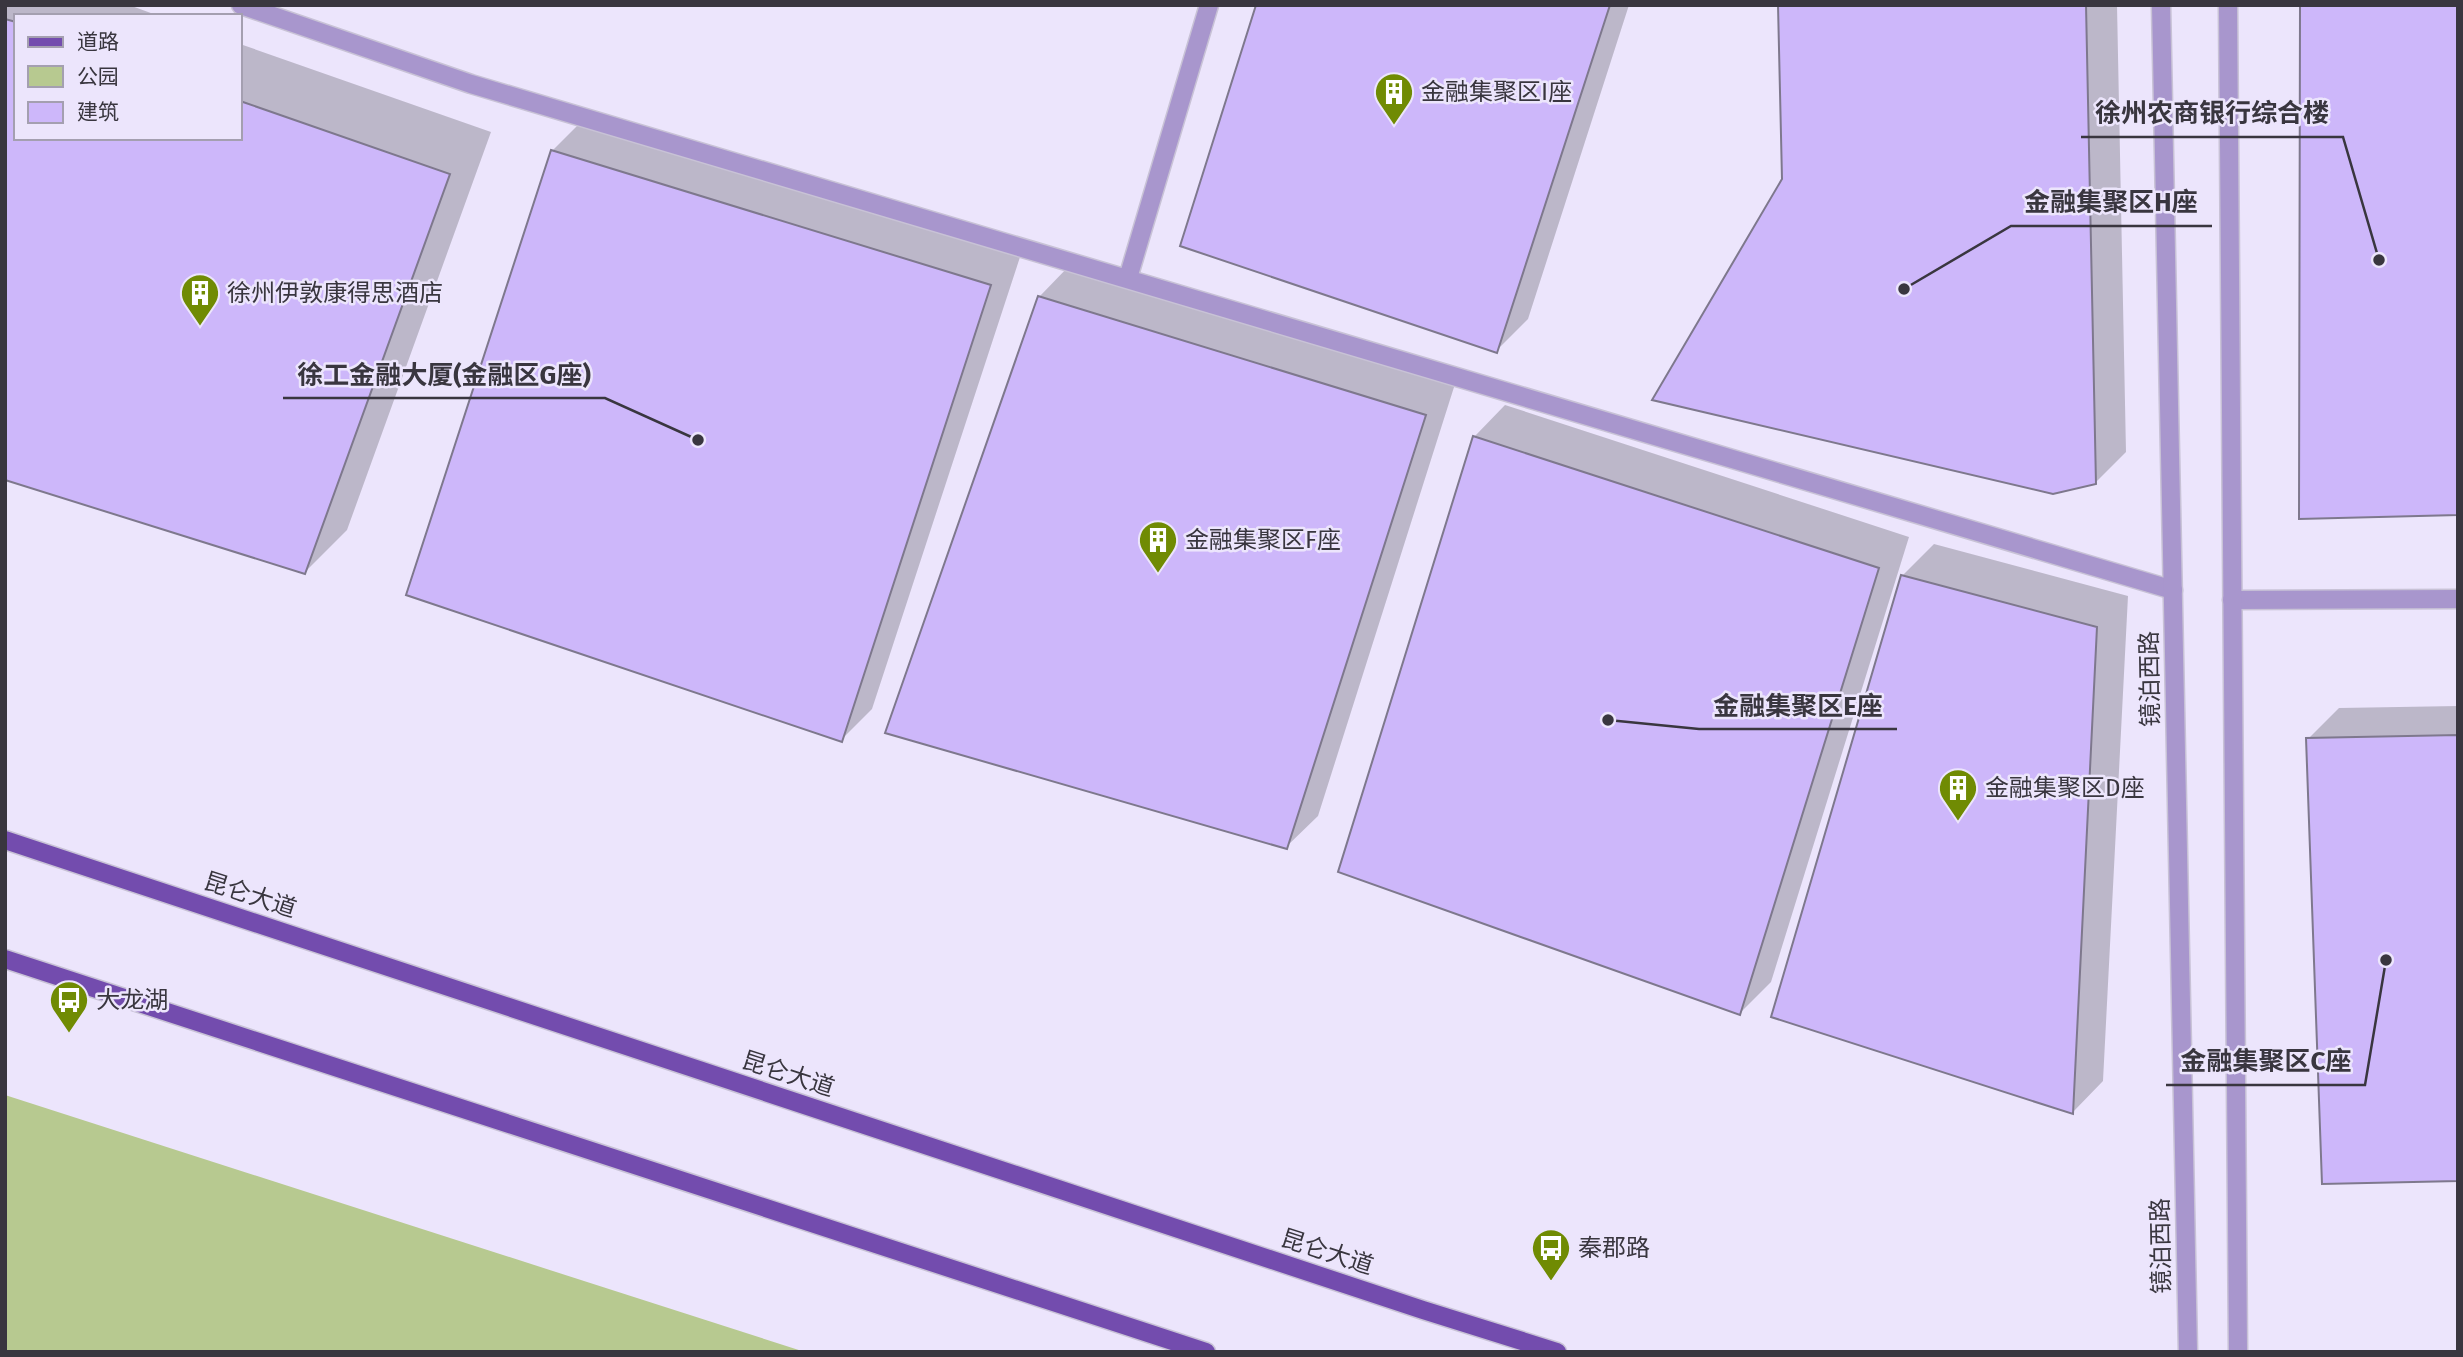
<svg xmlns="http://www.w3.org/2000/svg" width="2463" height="1357" viewBox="0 0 2463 1357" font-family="'Fira Sans','Noto Sans SC',sans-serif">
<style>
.green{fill:#b7c990}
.shadow{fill:#0003}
.building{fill:#cdb7fa;stroke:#7e788d;stroke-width:2}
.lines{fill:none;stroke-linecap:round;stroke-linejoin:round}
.minor-casing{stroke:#c8c2d6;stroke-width:21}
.tertiary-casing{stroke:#c8c2d6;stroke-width:21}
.primary-casing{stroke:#c8c2d6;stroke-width:21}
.minor{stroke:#a896cd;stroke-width:18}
.tertiary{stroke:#a896cd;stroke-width:18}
.primary{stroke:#734cae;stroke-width:18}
.labels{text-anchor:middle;stroke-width:5;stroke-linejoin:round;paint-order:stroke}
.poi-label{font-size:24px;fill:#39363f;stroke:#ece5fc;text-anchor:start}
.street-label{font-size:24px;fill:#39363f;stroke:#ece5fc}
.leader{fill:none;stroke:#39363f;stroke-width:2.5}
.callout-dot{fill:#39363f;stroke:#ece5fc;stroke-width:2.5}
.callout-label{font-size:26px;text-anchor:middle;font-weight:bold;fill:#39363f;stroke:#ece5fc;stroke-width:5;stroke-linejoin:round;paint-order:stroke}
</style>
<rect width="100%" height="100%" fill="#ece5fc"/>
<path class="green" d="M5 1095 805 1352H5Z"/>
<path class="shadow" d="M5 5H129L159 16H16V138H240V44L491 132 347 530 305 572 5 478Z
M1257 5H1629L1528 319 1496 351Z
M1779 5H2117L2126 452 2095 483 1784 179Z
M583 120 1021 254 872 709 841 740 552 151Z
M1070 265 1455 384 1318 816 1286 847 1039 297Z
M1505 405 1909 537 1771 982 1740 1013 1474 437Z
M1934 544 2128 596 2103 1081 2073 1112 1903 575Z
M2458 706V1179L2308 739 2339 708Z"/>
<path class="building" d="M1256 5H1610L1497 353 1180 246Z
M1778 5H2086L2096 484 2053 494 1652 400 1782 179Z
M2300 5H2458V515L2299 519Z
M5 19 16 22V138H240V101L450 174 305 574 5 480Z
M551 150 991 285 842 742 406 595Z
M1038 296 1426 415 1287 849 885 733Z
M1473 436 1879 568 1740 1015 1338 872Z
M1901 575 2097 627 2073 1114 1771 1017Z
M2458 735V1181L2322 1184 2306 738Z"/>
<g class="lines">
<g class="minor-casing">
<path id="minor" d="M241 5 471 84 2173 590
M1128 278 1209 5
M2232 600 2458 599"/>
</g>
<g class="tertiary-casing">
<path id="tertiary" d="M2161 5 2188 1352
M2228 5 2238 1352"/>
</g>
<g class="primary-casing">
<path id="primary" d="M5 840 1423 1310 1557 1352
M5 959 1206 1352"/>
</g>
<use href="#minor" class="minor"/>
<use href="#tertiary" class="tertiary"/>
<use href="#primary" class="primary"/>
</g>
<defs>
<g id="building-pin" transform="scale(2.0125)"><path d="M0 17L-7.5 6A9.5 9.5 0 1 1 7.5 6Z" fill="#708b03" stroke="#ece5fc"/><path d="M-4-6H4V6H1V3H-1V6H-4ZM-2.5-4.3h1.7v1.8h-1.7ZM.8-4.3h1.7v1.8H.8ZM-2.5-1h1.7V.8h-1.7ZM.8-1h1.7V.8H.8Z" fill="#fff"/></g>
<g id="bus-pin" transform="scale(2.0125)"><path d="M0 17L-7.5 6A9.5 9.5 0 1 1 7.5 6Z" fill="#708b03" stroke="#ece5fc"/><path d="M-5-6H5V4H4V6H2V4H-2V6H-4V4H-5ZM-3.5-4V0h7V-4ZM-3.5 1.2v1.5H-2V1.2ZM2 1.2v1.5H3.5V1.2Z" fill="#fff"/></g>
</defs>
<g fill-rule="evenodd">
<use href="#building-pin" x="1394" y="92"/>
<use href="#building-pin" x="200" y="293"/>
<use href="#building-pin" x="1158" y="540"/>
<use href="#building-pin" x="1958" y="788"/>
<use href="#bus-pin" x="69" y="1000"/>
<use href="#bus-pin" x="1551" y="1248"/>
</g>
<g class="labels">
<g class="poi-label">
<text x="1421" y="100">金融集聚区I座</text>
<text x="227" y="301">徐州伊敦康得思酒店</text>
<text x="1185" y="548">金融集聚区F座</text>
<text x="1985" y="796">金融集聚区D座</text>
<text x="96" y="1008">大龙湖</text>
<text x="1578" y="1256">秦郡路</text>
</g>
<g class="street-label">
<text transform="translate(2150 679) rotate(-91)" y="8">镜泊西路</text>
<text transform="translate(250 895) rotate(18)" y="8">昆仑大道</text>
<text transform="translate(788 1074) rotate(18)" y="8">昆仑大道</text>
<text transform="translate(2161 1246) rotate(-91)" y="8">镜泊西路</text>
<text transform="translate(1327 1252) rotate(18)" y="8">昆仑大道</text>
</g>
</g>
<path class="leader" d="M2379 260L2343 137H2081M1904 289L2011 226H2212M698 440L605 398H283M1608 720L1699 729H1897M2386 960L2365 1085H2166"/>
<g class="callout-dot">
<circle cx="2379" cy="260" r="7"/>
<circle cx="1904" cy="289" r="7"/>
<circle cx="698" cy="440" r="7"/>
<circle cx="1608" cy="720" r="7"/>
<circle cx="2386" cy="960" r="7"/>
</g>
<g class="callout-label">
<text x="2212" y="122">徐州农商银行综合楼</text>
<text x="2111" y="211">金融集聚区H座</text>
<text x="444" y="384">徐工金融大厦(金融区G座)</text>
<text x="1798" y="715">金融集聚区E座</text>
<text x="2266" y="1070">金融集聚区C座</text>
</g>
<rect width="2463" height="1357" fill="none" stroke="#39363f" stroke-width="14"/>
<rect x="14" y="14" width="228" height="126" fill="#ece5fc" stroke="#a49fb0" stroke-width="2"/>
<rect x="28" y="37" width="35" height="10" fill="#734cae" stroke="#a49fb0" stroke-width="2"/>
<text x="77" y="49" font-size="21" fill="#39363f">道路</text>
<rect x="28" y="66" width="35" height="21" fill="#b7c990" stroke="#a49fb0" stroke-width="2"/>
<text x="77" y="84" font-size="21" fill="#39363f">公园</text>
<rect x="28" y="102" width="35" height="21" fill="#cdb7fa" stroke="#a49fb0" stroke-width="2"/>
<text x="77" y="119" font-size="21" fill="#39363f">建筑</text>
</svg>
